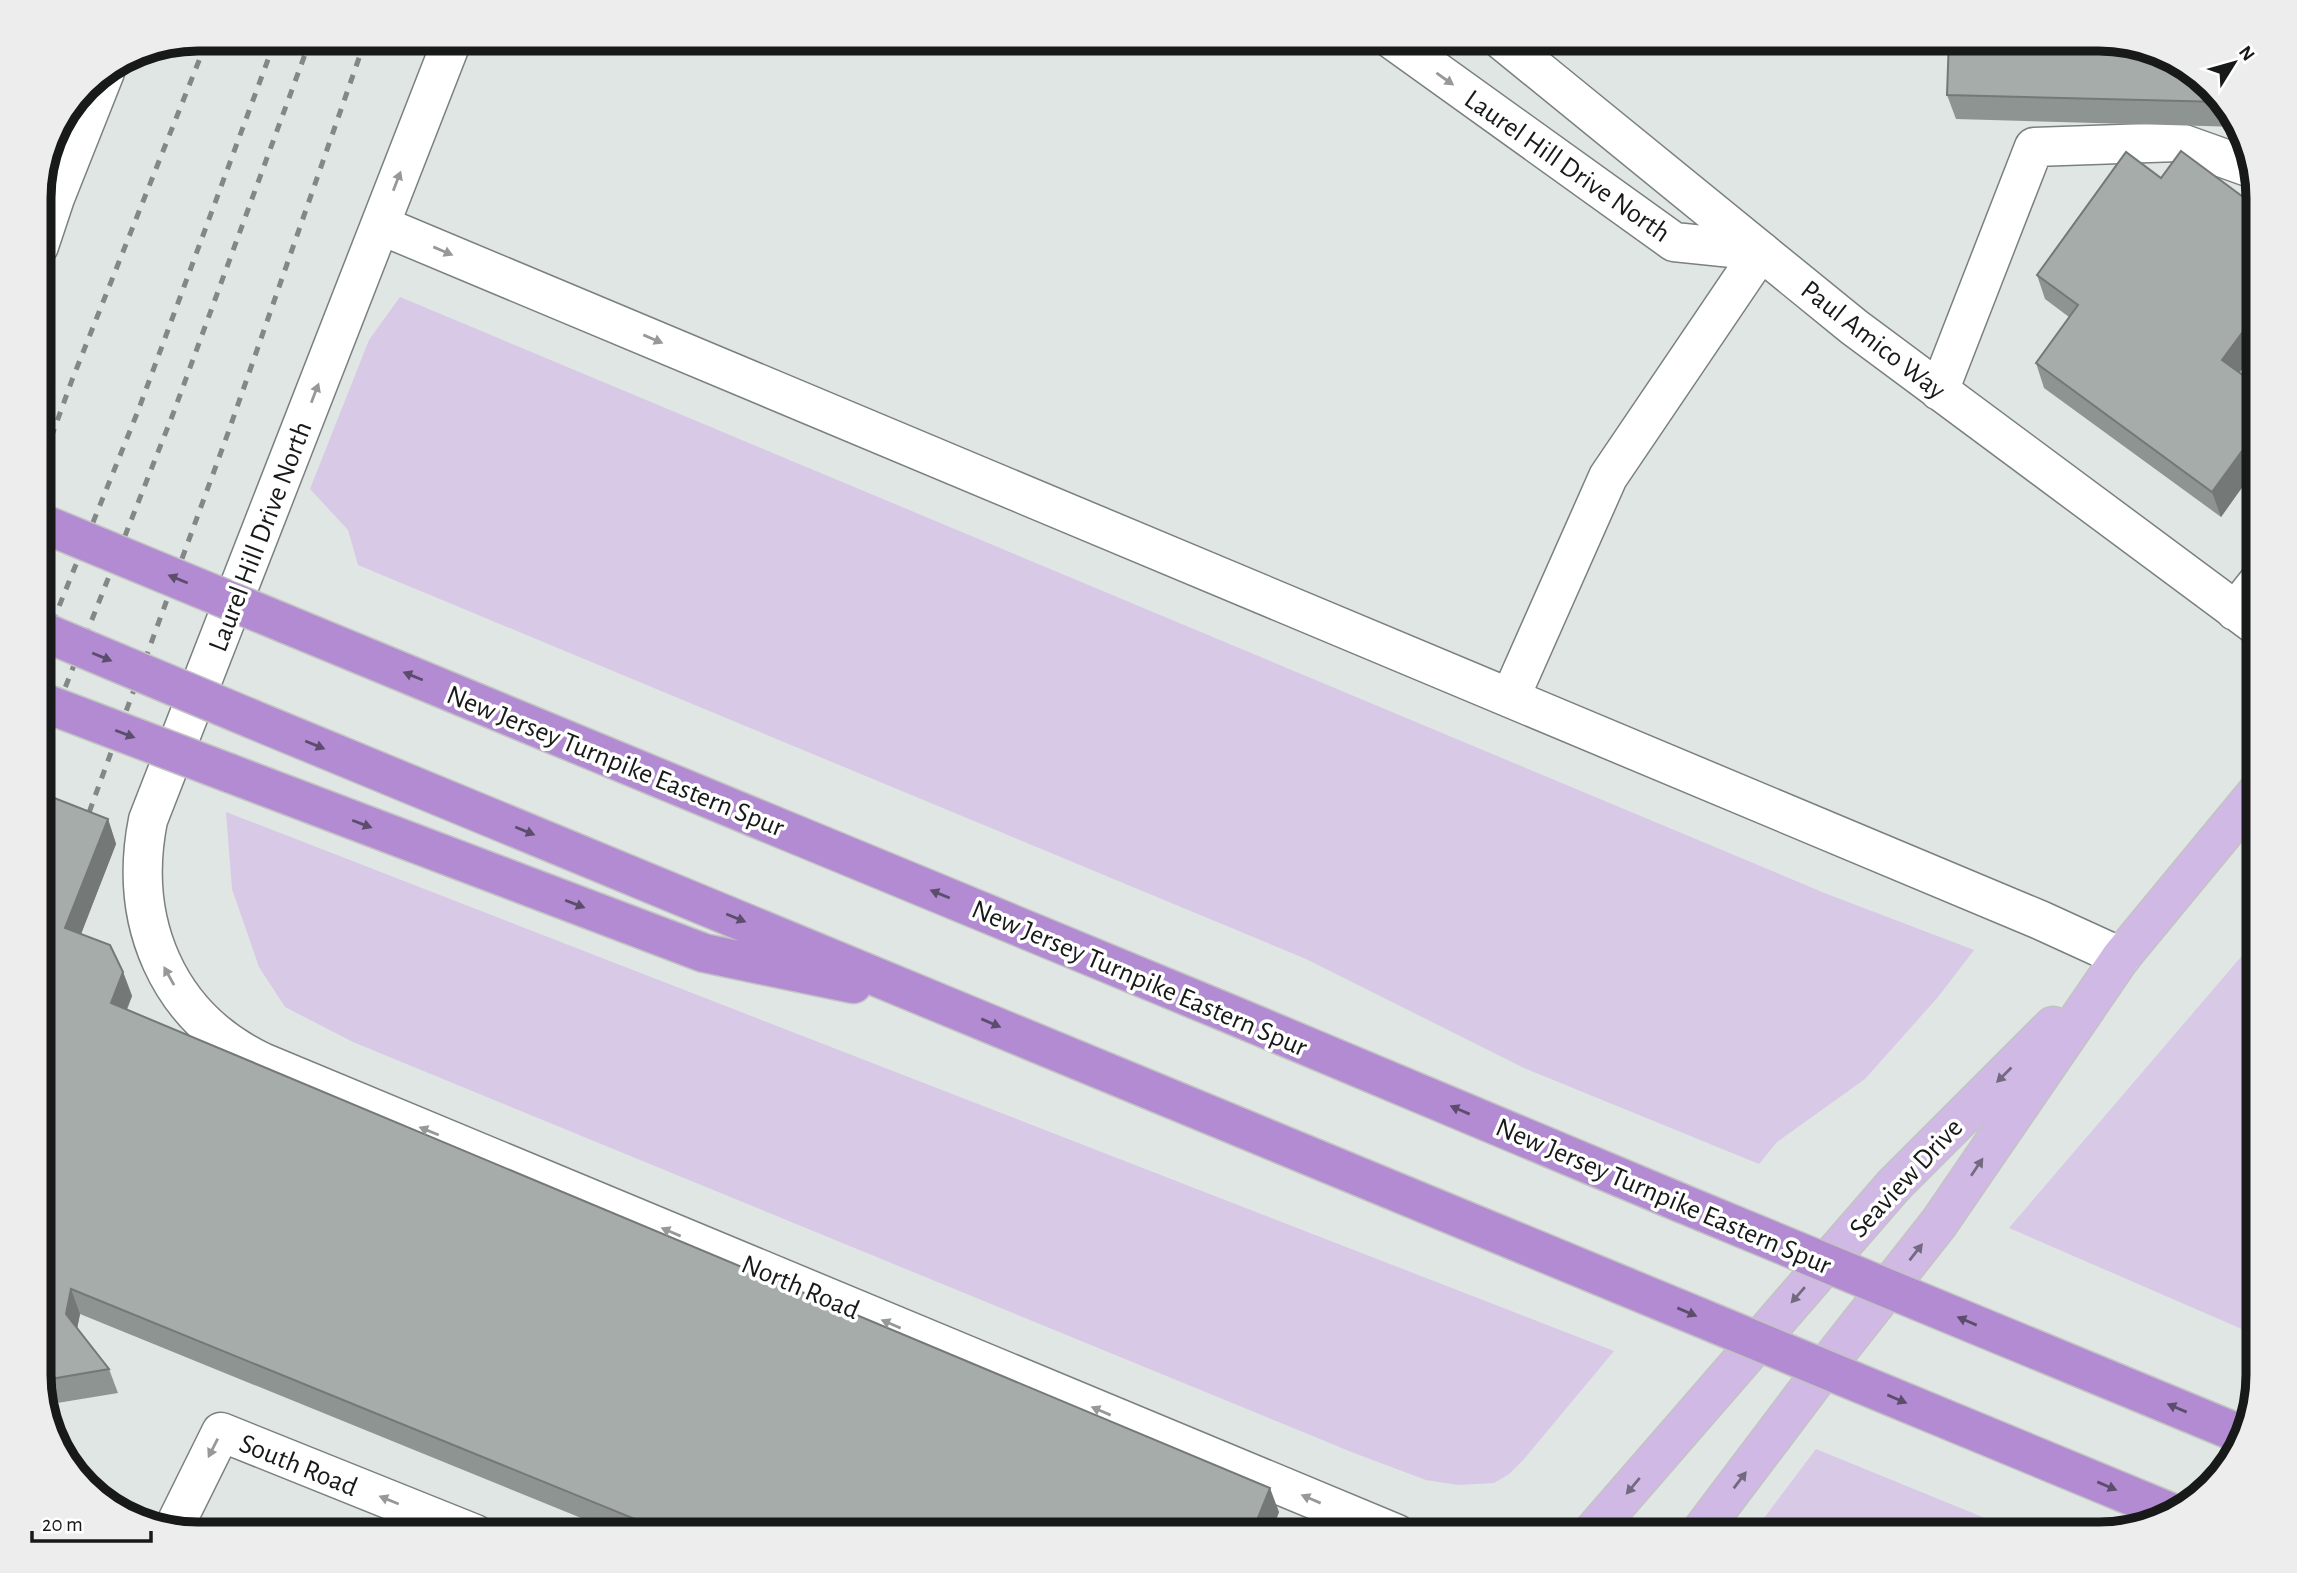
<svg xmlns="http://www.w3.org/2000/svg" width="2297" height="1573" viewBox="0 0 2297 1573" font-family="'Alegreya Sans',sans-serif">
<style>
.green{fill:#d8c9e7}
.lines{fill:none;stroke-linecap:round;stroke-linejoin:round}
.minor-casing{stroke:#7a807e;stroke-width:41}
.major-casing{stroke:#c3c3c3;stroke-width:41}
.highway-casing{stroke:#c3c3c3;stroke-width:41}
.minor{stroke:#fff;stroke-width:38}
.major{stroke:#d1b9e5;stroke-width:38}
.highway{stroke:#b28bd3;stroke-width:38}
.rail{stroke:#838786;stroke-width:5;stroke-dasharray:9 9;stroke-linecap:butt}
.highway-bridge-casing{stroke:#c3c3c3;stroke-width:41;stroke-linecap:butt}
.highway-bridge{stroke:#b28bd3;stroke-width:38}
.wall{fill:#8e9492}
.shaded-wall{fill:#747877}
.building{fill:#a5acaa;stroke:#747877;stroke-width:2}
.oneway{fill:#979898}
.oneway2{fill:#5d4d6d}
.oneway3{fill:#746a7f}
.labels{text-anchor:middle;stroke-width:7;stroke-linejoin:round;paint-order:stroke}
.street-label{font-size:28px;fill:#181a19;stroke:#fff}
.rim{fill:none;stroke:#181a19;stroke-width:9}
</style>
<rect width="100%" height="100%" fill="#dfe6e4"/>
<path class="green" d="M400 297 1827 894 1974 950 1938 997 1865 1079 1777 1142 1759 1164 1524 1068 1306 959 358 565 348 530 310 489 369 340Z
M226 812 1614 1351 1524 1459 1509 1474 1494 1483 1458 1485 1426 1480 1354 1453 353 1042 285 1007 259 967 232 889Z
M2258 937V1336L2009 1228Z
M1816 1449 2024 1534H1752Z"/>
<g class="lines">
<g class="minor-casing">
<path id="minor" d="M453 38 148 820C128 921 166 1016 262 1062L1397 1534
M1390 38 1674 242 1761 251
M1499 38 1854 327 2258 627
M380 225 2040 920 2121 957
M39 246 55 198 105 72
M1939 391 2034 147 2178 142 2251 168
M2235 611 2258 582
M1510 698 1608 477 1761 251
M174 1527 221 1432 475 1534"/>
</g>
<g class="major-casing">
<path id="major" d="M1591 1534 1894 1185 2053 1026
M1699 1534 1813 1383 1939 1223 2121 957 2258 791"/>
</g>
<g class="highway-casing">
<path id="highway" d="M286 624 1230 1014 1681 1203
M252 719 1624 1286
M229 773 704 953 853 984"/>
</g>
<use href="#minor" class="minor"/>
<use href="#major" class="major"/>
<use href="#highway" class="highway"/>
<path class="rail" d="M39 471 72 380 208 38
M39 656 138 411 276 38
M39 754 173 414 311 38
M83 829 228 433 366 38"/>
<g class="highway-bridge-casing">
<path id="highway-bridge" d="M39 522 286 624
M39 630 252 719
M39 701 229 773
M1681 1203 2240 1434
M1624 1286 2175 1514"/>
</g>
<use href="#highway-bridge" class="highway-bridge"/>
</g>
<path class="wall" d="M2188 66 2237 119 2240 127 1956 119 1947 95Z
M2037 275 2240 373 2258 386V465L2221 517 2044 388 2036 363 2069 317 2045 299Z
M39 792 108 819 116 844 81 934 123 972 132 996 127 1010 1279 1512 1270 1535H623L80 1314 77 1328 109 1369 118 1393 45 1405 39 1385Z"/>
<path class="shaded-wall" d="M2258 311V347L2231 385 2222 360Z
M2258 429V465L2221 517 2212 492Z
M108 819 116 844 74 952 65 928Z
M123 972 132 996 119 1027 111 1003Z
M71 1289 80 1314 75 1339 66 1314Z
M1270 1488 1279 1512 1270 1535H1251Z"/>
<path class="building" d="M1949 38H2099L2188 66 2222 102 1947 95Z
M2181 151 2258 208V311L2222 360 2258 386V429L2212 492 2036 363 2078 305 2037 275 2126 152 2161 178Z
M39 792 108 819 65 928 110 945 123 972 111 1003 1270 1488 1251 1535H674L71 1289 66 1314 109 1369 39 1381Z"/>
<defs><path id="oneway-solid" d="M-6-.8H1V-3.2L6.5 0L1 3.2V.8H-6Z" transform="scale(1.75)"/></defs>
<g class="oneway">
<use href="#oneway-solid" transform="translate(1445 79) rotate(35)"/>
<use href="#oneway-solid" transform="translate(397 181) rotate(-69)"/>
<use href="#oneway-solid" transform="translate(443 251) rotate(23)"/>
<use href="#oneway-solid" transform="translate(653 339) rotate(23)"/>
<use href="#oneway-solid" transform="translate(315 393) rotate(-69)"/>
<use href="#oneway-solid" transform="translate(169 976) rotate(-119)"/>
<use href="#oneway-solid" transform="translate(429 1131) rotate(-158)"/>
<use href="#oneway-solid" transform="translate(671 1232) rotate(-157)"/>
<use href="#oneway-solid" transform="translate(891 1324) rotate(-157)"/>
<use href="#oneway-solid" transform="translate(1101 1411) rotate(-157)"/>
<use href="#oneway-solid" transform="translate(213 1448) rotate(117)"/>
<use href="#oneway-solid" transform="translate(1311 1499) rotate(-157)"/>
<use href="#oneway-solid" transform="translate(389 1500) rotate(-158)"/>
</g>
<g class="oneway2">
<use href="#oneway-solid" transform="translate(178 579) rotate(-158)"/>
<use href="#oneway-solid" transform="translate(102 657) rotate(22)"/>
<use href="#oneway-solid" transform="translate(413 676) rotate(-158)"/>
<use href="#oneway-solid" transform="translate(125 734) rotate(21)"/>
<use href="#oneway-solid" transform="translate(315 745) rotate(22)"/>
<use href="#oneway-solid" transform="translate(362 824) rotate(21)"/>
<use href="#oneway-solid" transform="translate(525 831) rotate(22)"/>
<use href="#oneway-solid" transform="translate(940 894) rotate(-158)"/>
<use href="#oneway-solid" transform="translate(575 904) rotate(21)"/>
<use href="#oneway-solid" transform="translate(736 918) rotate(22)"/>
<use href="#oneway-solid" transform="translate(991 1023) rotate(23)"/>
<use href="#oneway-solid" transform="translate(1460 1110) rotate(-157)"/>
<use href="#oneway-solid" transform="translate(1687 1312) rotate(23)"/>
<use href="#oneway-solid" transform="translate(1967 1321) rotate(-157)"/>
<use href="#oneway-solid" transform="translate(1897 1399) rotate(23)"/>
<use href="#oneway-solid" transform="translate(2177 1408) rotate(-157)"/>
<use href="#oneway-solid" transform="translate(2107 1486) rotate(23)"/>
</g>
<g class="oneway3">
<use href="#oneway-solid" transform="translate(2004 1075) rotate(135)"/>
<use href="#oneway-solid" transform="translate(1977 1167) rotate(-56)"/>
<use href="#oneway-solid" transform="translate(1916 1252) rotate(-52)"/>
<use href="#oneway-solid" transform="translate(1798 1295) rotate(131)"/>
<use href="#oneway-solid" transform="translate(1740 1480) rotate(-53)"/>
<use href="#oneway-solid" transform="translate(1633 1486) rotate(130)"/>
</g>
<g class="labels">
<g class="street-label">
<text transform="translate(1568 165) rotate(35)" y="10">Laurel Hill Drive North</text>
<text transform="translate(1874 339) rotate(38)" y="10">Paul Amico Way</text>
<text transform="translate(259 536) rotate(-69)" y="10">Laurel Hill Drive North</text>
<text transform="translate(616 760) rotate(22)" y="10">New Jersey Turnpike Eastern Spur</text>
<text transform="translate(1140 977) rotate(23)" y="10">New Jersey Turnpike Eastern Spur</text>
<text transform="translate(1905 1177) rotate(-47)" y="10">Seaview Drive</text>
<text transform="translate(1664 1195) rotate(23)" y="10">New Jersey Turnpike Eastern Spur</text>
<text transform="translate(801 1286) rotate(23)" y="10">North Road</text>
<text transform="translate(299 1464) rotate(22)" y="10">South Road</text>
</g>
</g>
<path d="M0 0H2297V1573H0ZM198 51H2099A147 147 0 0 1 2246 198V1375A147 147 0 0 1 2099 1522H198A147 147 0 0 1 51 1375V198A147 147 0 0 1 198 51Z" fill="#ededed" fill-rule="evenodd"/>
<path class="rim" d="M198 51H2099A147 147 0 0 1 2246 198V1375A147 147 0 0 1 2099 1522H198A147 147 0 0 1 51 1375V198A147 147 0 0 1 198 51Z"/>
<g transform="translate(2234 63) rotate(53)" stroke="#ffffff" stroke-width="5" paint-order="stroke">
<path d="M0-5L12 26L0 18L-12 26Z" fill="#181a19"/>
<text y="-10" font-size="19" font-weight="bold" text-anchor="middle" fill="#181a19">N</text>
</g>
<path d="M32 1531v10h119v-10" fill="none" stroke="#181a19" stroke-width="3.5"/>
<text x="42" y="1531" font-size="21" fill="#181a19" stroke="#ffffff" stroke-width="5" paint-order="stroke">20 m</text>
</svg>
